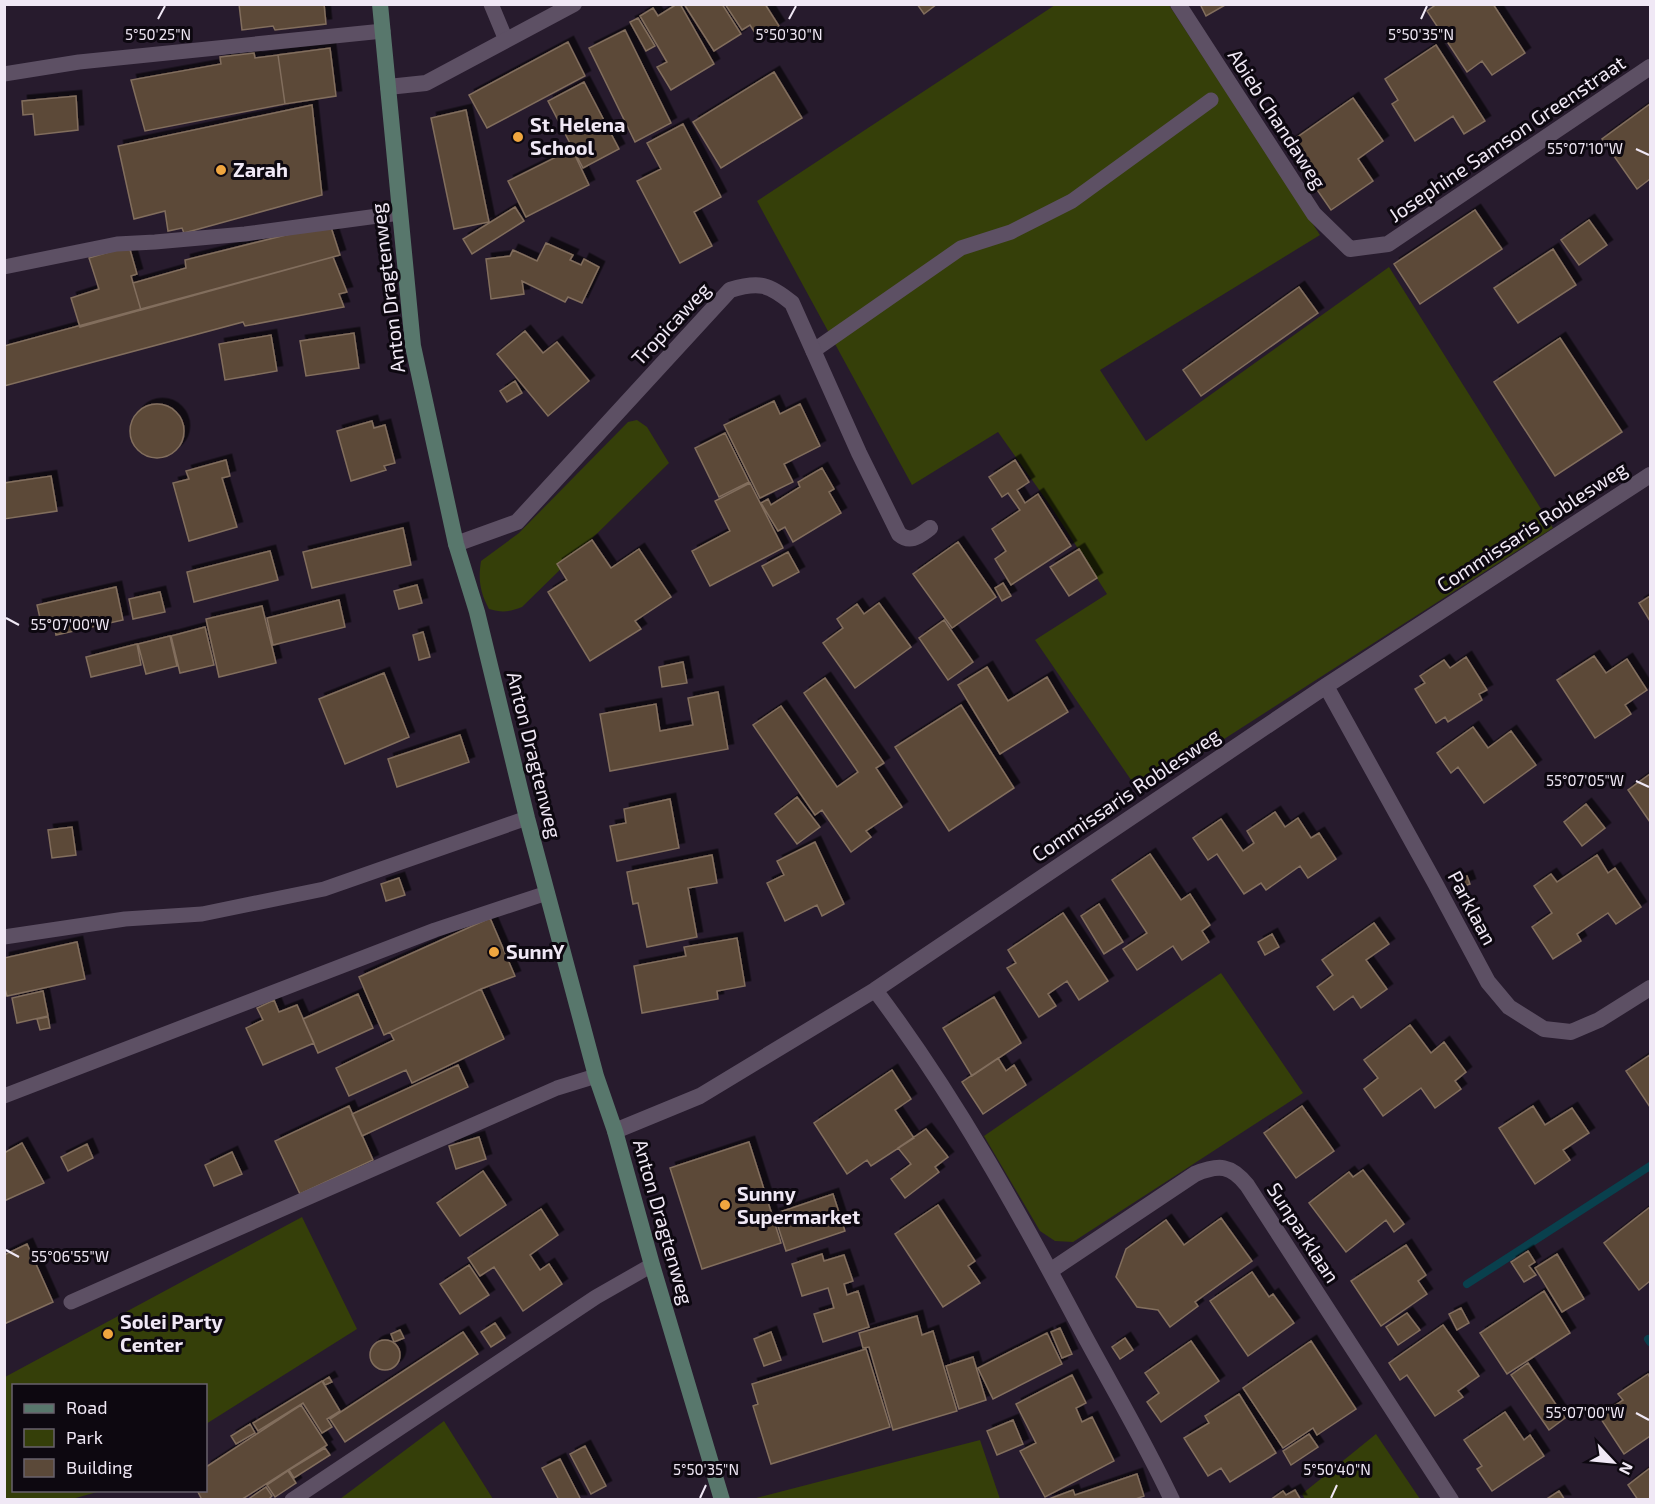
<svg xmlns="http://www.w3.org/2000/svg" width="1655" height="1504" viewBox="0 0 1655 1504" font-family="'Exo 2',sans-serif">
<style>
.green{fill:#353f09}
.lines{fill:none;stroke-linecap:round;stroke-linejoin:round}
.stream{stroke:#09404d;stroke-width:8}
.building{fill:#5b4939;stroke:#826e5d;stroke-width:1.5;filter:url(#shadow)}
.service{stroke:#5d5064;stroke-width:15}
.minor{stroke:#5d5064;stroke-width:16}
.secondary{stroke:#58776c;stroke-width:16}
.ticks{fill:none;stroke:#f0e8f5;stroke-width:2}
.poi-dot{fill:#f0a63f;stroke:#0d0810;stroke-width:2}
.labels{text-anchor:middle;stroke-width:6;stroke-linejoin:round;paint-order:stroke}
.street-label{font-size:20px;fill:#f0e8f5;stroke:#0d0810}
.poi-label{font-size:20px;font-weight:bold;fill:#f0e8f5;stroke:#0d0810;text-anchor:start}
.ticks-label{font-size:15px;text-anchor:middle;fill:#f0e8f5;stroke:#0d0810;stroke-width:6;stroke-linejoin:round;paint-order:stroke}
</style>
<defs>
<filter id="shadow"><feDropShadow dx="5.5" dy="-5.5" stdDeviation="0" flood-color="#0009"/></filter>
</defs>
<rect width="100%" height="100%" fill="#271b2d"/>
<path class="green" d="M1055 5H1169L1320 235 1100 370 1146 441 1389 267 1553 528 1140 793 1035 640 1107 594 1052 508 998 432 912 485 757 201Z
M637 420 647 427 669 463 522 607C509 612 502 613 489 609 480 592 478 580 481 561L519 533 628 422Z
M1221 973 1303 1093 1073 1242 1055 1241 1040 1231 984 1136Z
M302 1217 357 1329 206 1424V1386H14V1490L101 1491 72 1499H5V1377Z
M444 1421 493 1499H340Z
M1376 1434 1420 1499H1305L1302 1494Z
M980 1440 1000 1499H752Z"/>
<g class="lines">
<path class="stream" d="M1467 1284 1650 1166
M1648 1339 1650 1342"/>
</g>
<path class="building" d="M239 4H324L326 24 275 30 273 26 242 30Z
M677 4H680L714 64 671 90 657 67 667 62 640 16 653 8 658 16Z
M684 4H722L741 34 714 51Z
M725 4H765L779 26 759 39 750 25 742 30Z
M917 4H937L924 14Z
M1200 4H1227L1206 16Z
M1437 4H1493L1525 53 1492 75 1482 61 1467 72 1427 11Z
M638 18 655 46 646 51 630 22Z
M625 30 671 123 635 142 589 48Z
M568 42 585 76 487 128 469 95Z
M1436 45 1485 121 1464 134 1453 116 1415 141 1392 104 1398 100 1385 79Z
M330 48 336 96 285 104 278 55Z
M254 53 255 58 278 55 285 104 145 131 131 80 221 64 220 57Z
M774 72 802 118 721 168 693 122Z
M584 82 619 149 583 168 548 101Z
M76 96 78 130 35 135 33 114 23 115 22 101Z
M1353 98 1383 141 1358 159 1373 181 1331 210 1286 145Z
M1650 104V179L1637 189 1602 139Z
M312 105 322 195 184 233 182 228 168 231 165 211 134 219 118 146Z
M466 110 489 222 454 229 431 118Z
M683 124 721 197 694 212 712 246 680 263 637 181 661 169 647 143Z
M572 149 589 185 526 217 508 181Z
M515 207 524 221 472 254 463 239Z
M1475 210 1502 249 1420 304 1394 264Z
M1589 220 1607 245 1579 265 1561 240Z
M330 224 340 255 141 310 133 283 186 268 185 260Z
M546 243 573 255 570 260 581 265 584 259 599 267 582 303 568 297 565 302 522 281 524 294 491 299 486 259 510 256 513 250 537 261Z
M129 246 137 274 131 276 141 310 80 327 71 298 99 289 89 258Z
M1553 249 1576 285 1518 323 1494 288Z
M333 257 347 292 339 294 344 307 245 326 243 322 4 386V346Z
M1299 287 1318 313 1201 396 1183 370Z
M525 331 543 353 557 342 589 381 548 416 497 354Z
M354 333 359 368 306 376 300 341Z
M271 335 277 371 225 380 219 344Z
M1560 338 1622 432 1555 476 1494 382Z
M515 381 522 393 507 402 500 391Z
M774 401 780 414 800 404 820 446 784 464 793 482 760 498 724 425Z
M130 431a27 27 0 1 1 54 0a27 27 0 1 1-54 0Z
M372 421 374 428 385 425 395 463 384 466 386 470 351 481 337 431Z
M725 433 749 482 719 497 695 448Z
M226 460 230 476 222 478 237 527 189 541 173 483 189 479 186 471Z
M1015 460 1029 482 1017 490 1025 503 1038 494 1071 546 1011 585 995 559 1006 551 992 529 1020 510 1008 493 1002 497 989 477Z
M822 468 834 489 829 492 841 513 793 542 785 527 778 531 761 503 768 499 771 505 800 487 798 482Z
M51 476 57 511 4 519V483Z
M750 483 783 548 710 586 692 551 730 531 715 501Z
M403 528 411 565 312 588 303 552Z
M592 540 611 568 639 549 671 597 635 621 641 629 590 661 548 592 567 580 557 564Z
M958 542 996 597 952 628 913 574Z
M1079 549 1097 578 1069 596 1050 567Z
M270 551 278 580 194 602 187 572Z
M788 552 799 572 773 586 762 566Z
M1003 583 1011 596 1002 601 995 588Z
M417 585 422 603 399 609 394 591Z
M116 587 123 620 56 635 54 624 42 627 37 605Z
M160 592 165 612 133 619 129 599Z
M1650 596V621L1639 603Z
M339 600 345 627 273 645 267 618Z
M879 603 911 647 855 688 823 643 843 628 837 619 857 604 864 614Z
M262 606 276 663 219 677 206 619Z
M944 620 973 662 948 680 919 638Z
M205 627 214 665 180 673 171 636Z
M423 632 430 657 419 660 413 635Z
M170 636 177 666 146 674 138 644Z
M137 644 141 665 91 677 86 657Z
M1594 656 1606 673 1627 659 1647 690 1625 705 1631 714 1595 738 1557 680Z
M1466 657 1487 690 1479 694 1482 700 1448 722 1445 717 1436 723 1415 689 1425 683 1420 676 1444 660 1450 668Z
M683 662 687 683 662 687 659 667Z
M987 667 1008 701 1047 677 1068 712 1000 754 958 685Z
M384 673 409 737 345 764 319 699Z
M825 678 884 763 876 768 902 807 866 831 871 837 851 852 822 810 815 815 753 725 781 706 837 787 858 772 804 693Z
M718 692 728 749 610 771 600 714 656 704 660 731 693 725 688 698Z
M961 705 1014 788 949 831 895 747Z
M1473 727 1488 748 1511 731 1536 765 1484 803 1458 767 1451 773 1437 753Z
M460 735 469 762 397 787 388 759Z
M1650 774V822L1628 790Z
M797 797 820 827 797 844 775 814Z
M670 799 679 848 617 861 610 826 626 823 624 809Z
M1586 804 1605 828 1582 846 1564 822Z
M1275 812 1285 827 1298 818 1311 838 1319 833 1336 859 1308 878 1300 866 1266 890 1261 883 1244 894 1217 854 1208 860 1193 838 1221 819 1243 851 1254 843 1247 831Z
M72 827 76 855 52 858 48 830Z
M815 842 844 904 822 916 817 905 785 921 767 883 784 875 777 861Z
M1150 854 1181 900 1190 894 1210 925 1202 931 1209 942 1182 960 1173 946 1137 970 1123 949 1147 933 1112 880Z
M712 855 717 883 688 888 697 937 647 947 638 903 633 904 627 872Z
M1597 855 1608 873 1615 868 1641 907 1616 924 1608 913 1577 934 1581 941 1553 959 1532 927 1552 913 1534 886 1551 874 1557 882Z
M1467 876 1470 884 1461 887 1458 880Z
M399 878 405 895 386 901 381 884Z
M1099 904 1123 942 1104 954 1081 916Z
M1063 913 1108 981 1079 1000 1067 981 1048 994 1056 1006 1039 1017 1007 968 1016 963 1008 950Z
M490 918 515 976 481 989 384 1035 359 977Z
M1374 923 1389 944 1366 960 1387 989 1361 1008 1353 996 1334 1010 1317 987 1333 975 1322 960Z
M1272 934 1279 947 1265 955 1258 942Z
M737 938 745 986 717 991 718 999 642 1013 634 966 686 956 684 947Z
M77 942 85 979 7 996 4 985V958Z
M481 989 504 1039 412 1083 406 1070 349 1096 336 1068 394 1040 390 1032Z
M43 991 48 1016 17 1023 12 998Z
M358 994 373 1028 318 1053 303 1019Z
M994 997 1021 1043 972 1076 943 1028Z
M274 1000 279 1012 297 1005 314 1043 263 1065 246 1028 263 1020 257 1008Z
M48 1017 50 1028 40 1030 37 1019Z
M1410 1025 1431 1053 1444 1042 1466 1072 1455 1081 1461 1089 1435 1108 1421 1088 1383 1116 1364 1089 1378 1078 1364 1060Z
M1650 1055V1107L1626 1071Z
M998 1058 1006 1071 1014 1065 1026 1085 983 1114 962 1082Z
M458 1065 468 1087 362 1136 352 1114Z
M892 1070 911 1099 895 1110 914 1138 871 1166 867 1160 847 1174 814 1123Z
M349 1106 373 1160 300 1194 275 1141Z
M1302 1106 1334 1151 1296 1178 1264 1133Z
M1533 1106 1545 1125 1572 1108 1589 1133 1563 1150 1570 1160 1535 1184 1499 1128Z
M926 1129 948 1157 935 1167 939 1172 905 1198 891 1179 911 1164 898 1148Z
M479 1137 486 1159 456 1169 449 1146Z
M749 1142 781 1243 702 1269 670 1168Z
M22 1143 44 1183 4 1201V1153Z
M87 1144 93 1158 68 1171 61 1157Z
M232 1152 242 1174 214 1186 205 1165Z
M1363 1170 1404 1224 1394 1232 1386 1220 1346 1252 1309 1203 1349 1172 1353 1177Z
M483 1171 506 1205 460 1236 437 1203Z
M833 1194 845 1231 786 1251 774 1214Z
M938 1205 975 1261 968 1266 980 1283 943 1307 895 1234Z
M1650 1207V1281L1639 1290 1604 1243Z
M541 1209 558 1235 530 1255 540 1270 549 1264 562 1284 523 1311 494 1267 480 1276 468 1258Z
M1221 1218 1252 1261 1195 1302 1198 1306 1170 1327 1158 1310 1137 1307 1116 1277 1126 1249 1166 1220 1184 1245Z
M27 1244 53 1302 4 1324V1255Z
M1406 1245 1426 1275 1418 1281 1427 1294 1381 1326 1351 1281Z
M1528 1251 1535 1262 1529 1266 1536 1275 1524 1282 1511 1262Z
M822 1254 824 1261 844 1255 853 1281 844 1284 847 1295 858 1291 869 1327 823 1342 814 1314 834 1308 828 1288 802 1296 792 1264Z
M1557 1254 1584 1299 1562 1312 1535 1268Z
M469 1265 489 1295 460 1314 440 1284Z
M1252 1272 1269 1297 1273 1294 1294 1323 1248 1356 1210 1301Z
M1544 1291 1570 1333 1507 1374 1480 1333Z
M1461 1308 1469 1323 1457 1330 1449 1314Z
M1407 1313 1420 1330 1398 1345 1386 1327Z
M917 1316 922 1335 933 1331 957 1411 893 1430 869 1347 863 1348 859 1333Z
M495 1323 505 1338 491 1347 481 1332Z
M1443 1325 1479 1376 1458 1391 1463 1397 1435 1416 1407 1375 1400 1380 1389 1363Z
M1060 1328 1072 1354 1062 1358 1051 1332Z
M400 1330 404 1338 394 1342 391 1334Z
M463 1332 478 1354 345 1442 330 1419Z
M771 1332 781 1360 764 1366 754 1339Z
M1047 1333 1062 1364 993 1399 978 1368Z
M1125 1338 1133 1350 1120 1359 1112 1347Z
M370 1355a15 15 0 1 1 30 0a15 15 0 1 1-30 0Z
M1191 1341 1219 1381 1161 1422 1147 1402 1159 1393 1145 1373Z
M1311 1341 1356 1409 1317 1435 1313 1428 1283 1448 1243 1388Z
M866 1349 890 1427 771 1464 753 1406 758 1404 752 1384Z
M973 1357 986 1400 959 1409 946 1366Z
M1528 1363 1565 1418 1549 1430 1511 1375Z
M1648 1374 1650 1378V1436L1624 1454 1599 1416 1623 1400 1618 1394Z
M1072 1375 1086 1403 1076 1408 1082 1422 1092 1417 1114 1461 1045 1497 1020 1451 1036 1443 1016 1404Z
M329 1377 332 1382 325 1385 323 1381Z
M322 1381 340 1411 327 1419 332 1427 322 1433 303 1403 258 1431 253 1423Z
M1239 1394 1276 1453 1230 1482 1221 1468 1208 1476 1184 1438 1209 1423 1205 1416Z
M301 1405 327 1445 241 1500H202L197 1490H206V1467Z
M1505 1412 1524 1440 1530 1435 1544 1456 1492 1491 1477 1469 1482 1466 1464 1440Z
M1013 1420 1023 1444 997 1455 987 1431Z
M250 1424 255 1433 236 1444 231 1436Z
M1309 1434 1318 1447 1291 1465 1283 1451Z
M585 1446 606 1486 591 1494 570 1454Z
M325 1448 330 1455 294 1478 289 1470Z
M560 1459 581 1500H559L542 1468Z
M1650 1468V1500H1638L1628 1485Z
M288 1471 296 1483 275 1497 267 1485Z
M1137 1474 1144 1496 1133 1500H1046L1073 1490 1075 1495Z
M266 1487 272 1496 268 1500H247Z
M1295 1490 1301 1500H1270L1283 1491 1286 1495Z
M1559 1491 1565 1500H1545Z"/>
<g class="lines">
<path class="service" d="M491 4 506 40
M4 74 79 62 383 31
M4 267 117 244 155 242 245 234 400 213
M813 351 961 248 1011 232 1072 201 1211 100
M4 937 125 919 202 914 324 889 527 818
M4 1096 435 930 547 893
M71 1302 557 1088 596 1076
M292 1500 596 1297 652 1265"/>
<path class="minor" d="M1178 4 1314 214 1350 249 1388 244 1650 67
M388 87 426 83 574 4
M456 544 517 522 730 290C759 281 769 284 792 303L859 453 899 534C911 544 920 535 930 528
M1326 686 1435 883 1488 982 1509 1007 1544 1029 1571 1032 1599 1020 1650 988
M875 990C955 1096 1020 1214 1082 1331 1112 1387 1145 1442 1172 1500
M615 1131 700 1096 875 990 1326 686 1650 475
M1050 1271 1195 1174C1219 1164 1231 1165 1247 1185L1451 1500"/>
<path class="secondary" d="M380 4 413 346 456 544 477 612 527 818 596 1076 615 1131 652 1265 722 1500"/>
</g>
<path class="ticks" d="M158 19 165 6M789 19 796 6M1421 19 1427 6M1636 149 1649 155M6 618 19 625M1636 781 1649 787M6 1250 19 1257M1636 1413 1649 1420M700 1498 706 1485M1331 1498 1337 1485"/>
<g class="poi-dot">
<circle cx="518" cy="137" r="6"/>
<circle cx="221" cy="170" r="6"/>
<circle cx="494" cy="952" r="6"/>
<circle cx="725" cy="1205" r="6"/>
<circle cx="108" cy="1334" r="6"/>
</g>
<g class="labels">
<g class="street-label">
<text transform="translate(1277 119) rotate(57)" y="7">Abieb Chandaweg</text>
<text transform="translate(1507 139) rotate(-34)" y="7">Josephine Samson Greenstraat</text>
<text transform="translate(388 288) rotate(-97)" y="7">Anton Dragtenweg</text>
<text transform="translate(671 324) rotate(-47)" y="7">Tropicaweg</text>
<text transform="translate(1532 527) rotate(-33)" y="7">Commissaris Roblesweg</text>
<text transform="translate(534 755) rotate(76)" y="7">Anton Dragtenweg</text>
<text transform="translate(1126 795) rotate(-34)" y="7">Commissaris Roblesweg</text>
<text transform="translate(1472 908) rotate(62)" y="7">Parklaan</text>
<text transform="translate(663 1222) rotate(74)" y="7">Anton Dragtenweg</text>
<text transform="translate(1303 1233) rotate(57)" y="7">Sunparklaan</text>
</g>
<g class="poi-label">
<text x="530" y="132">St. Helena<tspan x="530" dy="23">School</tspan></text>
<text x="233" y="177">Zarah</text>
<text x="506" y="959">SunnY</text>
<text x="737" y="1201">Sunny<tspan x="737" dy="23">Supermarket</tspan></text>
<text x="120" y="1329">Solei Party<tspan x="120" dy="23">Center</tspan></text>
</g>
</g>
<g class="ticks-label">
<text x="158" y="40">5°50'25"N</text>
<text x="789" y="40">5°50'30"N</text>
<text x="1421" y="40">5°50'35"N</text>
<text x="1585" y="154">55°07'10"W</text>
<text x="70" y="630">55°07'00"W</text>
<text x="1585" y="786">55°07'05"W</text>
<text x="70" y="1262">55°06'55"W</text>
<text x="1585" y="1418">55°07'00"W</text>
<text x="706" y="1475">5°50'35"N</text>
<text x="1337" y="1475">5°50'40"N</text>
</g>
<rect width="1655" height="1504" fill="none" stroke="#f0e8f5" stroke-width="12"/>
<rect x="12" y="1384" width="195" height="108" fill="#0d0810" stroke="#68626c" stroke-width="1.5"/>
<rect x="24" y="1404" width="30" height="9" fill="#58776c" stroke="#68626c" stroke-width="1.5"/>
<text x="66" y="1414" font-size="18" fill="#f0e8f5">Road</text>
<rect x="24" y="1429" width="30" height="18" fill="#353f09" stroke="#68626c" stroke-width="1.5"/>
<text x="66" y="1444" font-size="18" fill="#f0e8f5">Park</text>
<rect x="24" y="1459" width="30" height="18" fill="#5b4939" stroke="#68626c" stroke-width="1.5"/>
<text x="66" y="1474" font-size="18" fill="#f0e8f5">Building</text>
<g transform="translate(1613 1462) rotate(116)" stroke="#0d0810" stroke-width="4.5" paint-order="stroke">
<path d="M0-4.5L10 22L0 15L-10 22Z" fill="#f0e8f5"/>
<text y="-9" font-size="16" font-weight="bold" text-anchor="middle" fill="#f0e8f5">N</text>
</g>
</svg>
